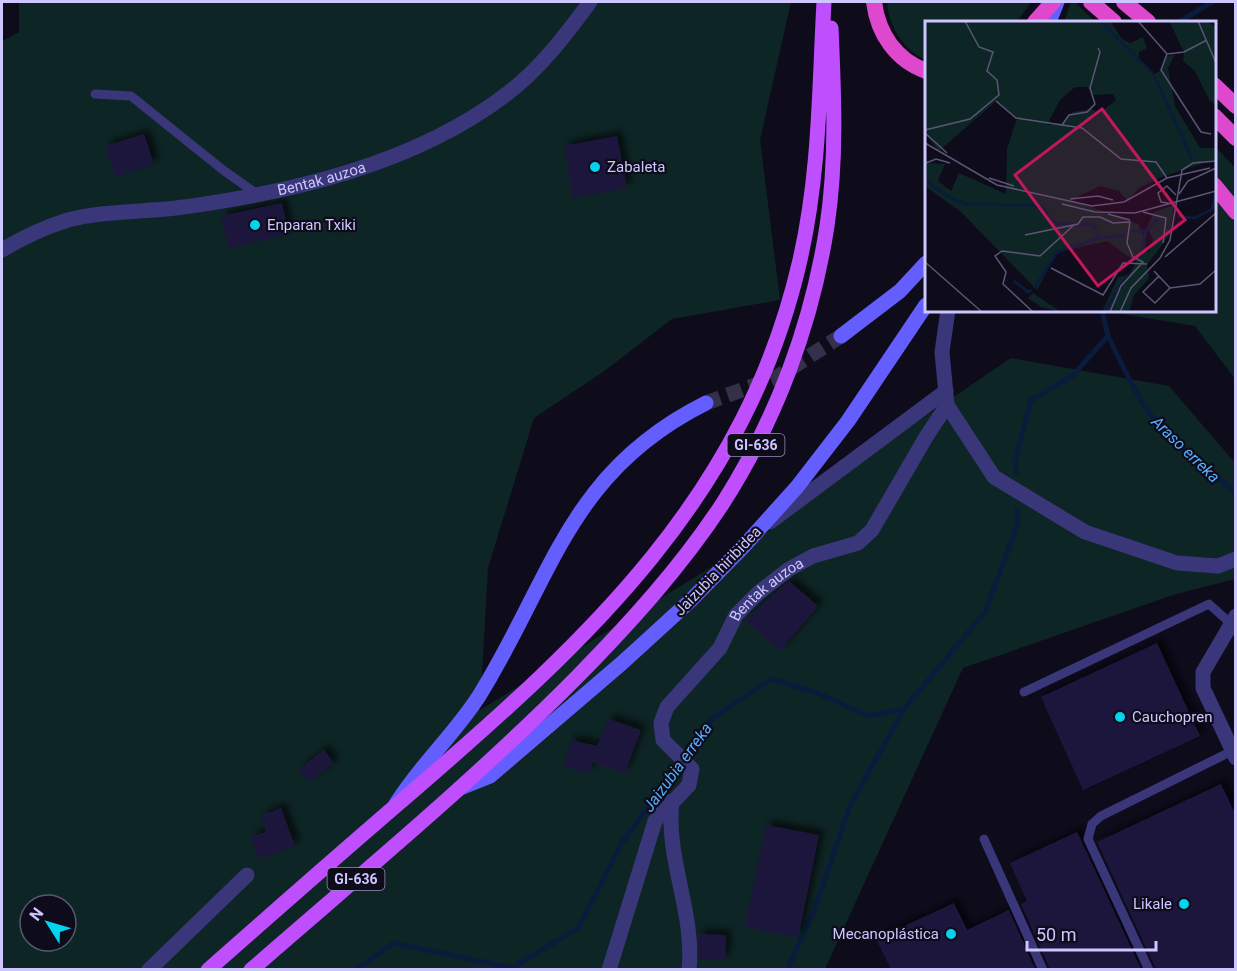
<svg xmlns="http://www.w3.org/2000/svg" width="1237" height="971" viewBox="0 0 1237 971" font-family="Roboto,sans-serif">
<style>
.green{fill:#0e2525;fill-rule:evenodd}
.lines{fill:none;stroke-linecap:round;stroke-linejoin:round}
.stream{stroke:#0a1c3b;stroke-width:5}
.building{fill:#1f173c;filter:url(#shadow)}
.secondary-tunnel{stroke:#343049;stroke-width:15;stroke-dasharray:15 8;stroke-linecap:butt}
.service{stroke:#3a367a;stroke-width:9}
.minor{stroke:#3a367a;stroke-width:15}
.secondary{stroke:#645efe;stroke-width:15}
.primary{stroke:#be4efe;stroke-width:15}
.trunk{stroke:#de48cc;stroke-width:16}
.poi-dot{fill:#02d4ef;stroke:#0e0b1b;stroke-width:2}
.labels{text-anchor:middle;stroke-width:4.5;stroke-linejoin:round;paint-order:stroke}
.shield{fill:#0e0b1b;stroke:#948ebb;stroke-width:1.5}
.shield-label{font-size:14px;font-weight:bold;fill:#cdc6ff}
.poi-label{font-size:15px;fill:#cdc6ff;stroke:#0e0b1b;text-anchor:start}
.street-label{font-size:15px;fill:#cdc6ff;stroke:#0e0b1b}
.water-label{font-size:16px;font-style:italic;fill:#55adfe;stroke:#0e0b1b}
.inset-river{fill:none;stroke:#0a1c3b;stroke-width:3}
.inset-road{fill:none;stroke:#5a5676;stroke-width:1.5}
.view{fill:#c2185b;fill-opacity:0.15;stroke:#c2185b;stroke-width:3}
.inset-edge{fill:none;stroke:#cdc6ff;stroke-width:3}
</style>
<defs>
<filter id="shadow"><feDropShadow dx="5.5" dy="-5.5" stdDeviation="3" flood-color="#0009"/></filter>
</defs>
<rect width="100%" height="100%" fill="#0e0b1b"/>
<path class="green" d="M19 2H791L760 140 780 300 672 319 603 372 534 418 488 568 480 710 765 534 899 434 1011 358 1169 386 1235 463V579L1173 595 963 668 825 969 2 970V41L19 32ZM30 905H66V941H30Z
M887 2H1031L1017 22H926V60C903 50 889 27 887 2Z
M1071 2H1075L1095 22H1064Z
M1215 146 1235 168V379L1195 326 1105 311 1214 310Z"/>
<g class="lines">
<path class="stream" d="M1179 22 1212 2
M1108 336C1129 379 1143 413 1179 447 1197 464 1219 476 1236 494
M1016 473 1015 461 1031 400 1072 376 1108 336 1102 310
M355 970 394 943 512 968 579 927 621 844 714 717 771 679 815 692 868 716 904 709 985 612 1018 523 1017 509
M787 970 814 911 850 806 904 709"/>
</g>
<path class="building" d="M144 134 154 164 115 177 105 146Z
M617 136 627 188 573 198 564 146Z
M282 203 289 234 228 248 221 216Z
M789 581 818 606 780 651 745 620Z
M1157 643 1200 736 1083 790 1041 697Z
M609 719 641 730 625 773 592 762 589 773 564 767 571 740 597 746Z
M324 750 334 763 309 782 299 769Z
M1221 784 1236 816V969H1156L1097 842Z
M281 808 295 846 258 859 251 837 266 832 261 816Z
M766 825 819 835 798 938 745 927Z
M1077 832 1082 842 1141 969H1050L1021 904 1027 901 1010 863Z
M954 903 967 930 1009 910 1035 969H891L876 939Z
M698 934 726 935 725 960 699 959Z"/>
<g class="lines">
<path class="secondary-tunnel" d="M706 403 777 377 841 336"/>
<path class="service" d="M95 94 131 96 223 170 257 194
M1024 692 1209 604 1230 623
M984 839 1043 970
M1149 970 1088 839 1092 824 1101 816 1232 751"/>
<g class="minor">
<path id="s1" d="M2 250C22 238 45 227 68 220 103 211 141 212 176 208 290 193 416 164 508 93 541 68 566 34 590 2"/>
<path d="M948 310 942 352 947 405 994 477 1085 532 1177 563 1218 566 1236 559"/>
<path d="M770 522 946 391"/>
<path d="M1236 616 1203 672V688L1236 758"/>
<path d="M672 801C665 858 695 912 689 970"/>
<path d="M149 970 247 875"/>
<path id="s2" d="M609 970 655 821 689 785 692 769 663 740 661 723 667 707 720 648 736 615 758 593 789 569 813 556 858 543 872 530 926 437 947 405"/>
</g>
<path class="secondary" d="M1049 22 1057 2
M841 336 900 291 926 263
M460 788 490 776 622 663 691 600 743 547 797 487 848 421 926 305
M396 804C420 765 454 735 479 696 553 577 568 472 706 403"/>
<path class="primary" d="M208 970C276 910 344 850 413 791 589 639 746 496 800 260 820 172 819 90 824 2
M251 970C361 874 474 781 577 677 630 623 681 567 723 503 776 420 812 324 827 226 837 160 834 95 831 28"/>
<path class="trunk" d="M874 2C878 34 896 60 926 71
M1091 2 1114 22
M1124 2 1148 22
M1035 22 1053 2
M1214 85 1236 106
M1214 116 1236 138
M1214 185 1236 212"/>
</g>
<g class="poi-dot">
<circle cx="595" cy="167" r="6"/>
<circle cx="255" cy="225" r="6"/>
<circle cx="1120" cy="717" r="6"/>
<circle cx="1184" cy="904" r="6"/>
<circle cx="951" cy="934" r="6"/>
</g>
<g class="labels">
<g class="shield">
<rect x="727.5" y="434" width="57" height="22" rx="4.5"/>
<rect x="327.5" y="868" width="57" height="22" rx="4.5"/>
</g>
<g class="shield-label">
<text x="756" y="450">GI-636</text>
<text x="356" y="884">GI-636</text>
</g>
<g class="poi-label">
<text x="607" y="172">Zabaleta</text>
<text x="267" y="230">Enparan Txiki</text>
<text x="1132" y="722">Cauchopren</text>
<text x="1172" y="909" text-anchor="end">Likale</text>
<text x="939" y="939" text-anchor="end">Mecanoplástica</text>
</g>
<g class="street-label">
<text dy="5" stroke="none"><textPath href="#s1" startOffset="330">Bentak auzoa</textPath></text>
<text transform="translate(718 571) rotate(-46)" y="5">Jaizubia hiribidea</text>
<text dy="5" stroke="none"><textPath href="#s2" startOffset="453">Bentak auzoa</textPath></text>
</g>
<g class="water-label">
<text transform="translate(1186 449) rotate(44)" y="6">Araso erreka</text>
<text transform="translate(677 767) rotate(-54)" y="6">Jaizubia erreka</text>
</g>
</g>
<g transform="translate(925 21)">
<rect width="291" height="291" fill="#0e0b1b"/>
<path d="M0 0H185L197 18 205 22 218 16 222 27 214 31V37L228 54 236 49 240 36 250 33 243 47 250 85 275 127H291V138L237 156 216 166 202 179 194 170 175 165 146 179 213 203 221 219 219 230 224 231 228 218 222 206 229 191 249 184 245 213 222 244 224 257 209 274 204 291H177L193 256 204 254 211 241 182 220 132 231 112 269 36 191 0 165V131L3 142 20 143 13 160 26 170 34 152 81 173 82 128 92 97 71 80 14 130 0 113ZM150 66H162L169 74 188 73 191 79 175 92 166 88 148 91 139 102 122 104 135 79ZM244 0H281L291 6V84L285 80 270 50 258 40 259 31ZM108 272 133 289 136 291 116 286 103 277Z" fill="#0e2525" fill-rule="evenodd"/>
<path class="inset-river" d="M175 0 228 53M230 56 267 138M0 159 25 177 41 183 110 184 119 187 125 200 133 203H168L174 217 200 214M253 195 270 197 287 188 291 172M206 210H221L234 197M215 236 221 211M89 260 103 271 107 269M109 267 132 231 174 217M179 291 203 254"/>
<path class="inset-road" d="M213 0 242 33 259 31 282 19M273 0 291 42M242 33 236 49 276 111 286 113M71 80 91 97 157 107 196 138 231 141 242 157M137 104 144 94 162 91 170 83 165 67 175 31 173 27M0 109 45 98 74 74 72 59 62 50 68 31 54 26 40 0M0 112 22 132M0 122 72 164 167 185 199 181 242 157 285 147M1 142 11 138 25 142M64 157 89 165M254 173 263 160 291 147M145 178 173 175 188 179M137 183 170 191 210 192 291 170M249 183 236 181 233 172 242 165 251 174M218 191 241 197 238 222M183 193 205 199M100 214 153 203 158 196H175L188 202 204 201M240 236 291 192M0 241 57 291M126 247 178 274 198 242 222 243M229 250 245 267M234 255 218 271 230 282 245 267M245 267 275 263 291 249M108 291 78 263 81 251 70 235 77 230 115 235 150 203M185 291 196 265 218 241 208 236 202 222 205 200M195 291 206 267 235 237 245 219 257 149 268 142 291 140"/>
<path class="view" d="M177 88 260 199 173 265 90 154Z"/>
<rect width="291" height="291" class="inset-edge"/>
</g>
<rect width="1237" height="971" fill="none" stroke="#cdc6ff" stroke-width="6"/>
<g transform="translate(48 923) rotate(307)"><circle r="28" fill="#0e0b1b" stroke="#5a5676" stroke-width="1.5"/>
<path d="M0-4.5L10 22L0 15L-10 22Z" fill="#02d4ef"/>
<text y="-9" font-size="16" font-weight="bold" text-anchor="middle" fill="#cdc6ff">N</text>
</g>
<path d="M1027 941v9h129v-9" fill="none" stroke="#cdc6ff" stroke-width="3"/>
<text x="1036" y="941" font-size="18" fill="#cdc6ff" stroke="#0e0b1b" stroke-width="4.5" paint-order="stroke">50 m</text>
</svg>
